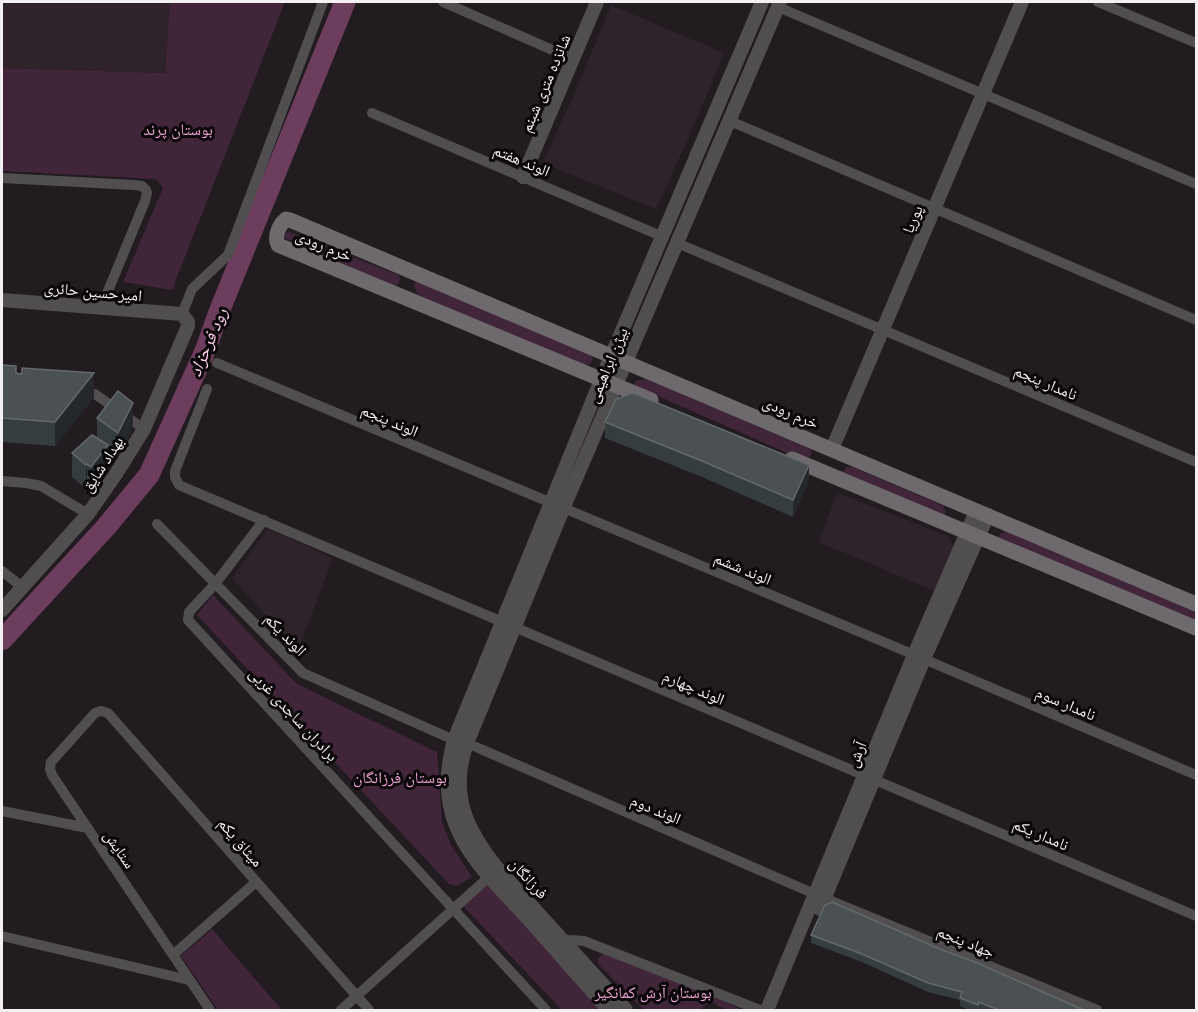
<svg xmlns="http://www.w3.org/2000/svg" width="1198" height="1012" viewBox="0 0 1198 1012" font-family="Lato,'Noto Naskh Arabic',sans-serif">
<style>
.built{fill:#2f232b}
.green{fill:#412538}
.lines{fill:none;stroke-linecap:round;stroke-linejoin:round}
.river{stroke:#6d3d5e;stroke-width:21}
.minor{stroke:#514e50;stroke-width:10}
.tertiary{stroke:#514e50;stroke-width:14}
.secondary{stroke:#6e696c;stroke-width:15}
.wall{fill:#353d3f}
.shaded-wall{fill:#25282b}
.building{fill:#4a5053;stroke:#64696c;stroke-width:1.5}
.labels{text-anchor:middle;stroke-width:6;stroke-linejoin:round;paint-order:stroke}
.street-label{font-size:16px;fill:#f4eff2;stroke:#0a0709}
.park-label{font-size:16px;fill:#f0a3d6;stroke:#0a0709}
.water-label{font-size:18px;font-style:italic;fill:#fccceb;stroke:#0a0709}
</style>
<rect width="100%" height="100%" fill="#221c20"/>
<path class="built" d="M2 2H170L165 73 2 68Z
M611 5 724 53 691 132 656 209 546 164 545 158 578 86Z
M837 493 948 536 953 546 934 591 819 542Z
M268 529 333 558 298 650 232 578Z"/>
<path class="green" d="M170 2H285L172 290 123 282 163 188 156 179 2 171V68L165 73Z
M290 232 398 275 400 279 398 285 394 286 286 239 284 236 286 233Z
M416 281 592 352C594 363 590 366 580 367L417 294 414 285Z
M646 379 810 449 812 452C810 457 808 459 803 460L635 386V382L639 380Z
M846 467H852L939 504 944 506 945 511V515L845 476 843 472Z
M1005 531 1011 532 1196 612V625L998 538 1000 534Z
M213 595 297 684 437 752 442 822 451 845 472 877 456 886 449 884 197 615Z
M489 884 608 1010H562L463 906Z
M212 929 274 1001 283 1010H218L181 956Z
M605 953 712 996 742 1010H725L711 1001 700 1010H644L598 964V958Z"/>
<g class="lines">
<path class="river" d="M2 640 106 527 149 475 205 351 219 312 345 2"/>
<path class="minor" d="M443 2 573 59
M1098 2 1196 43
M778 7 1196 184
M372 113 661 236
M730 121 1196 320
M2 178 134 185 142 186 146 190 147 193 145 201 101 308
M677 243 1196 462
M182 314 192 289 228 255 323 2
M217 363 898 648 1196 775
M207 389 175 471V477L179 485 1196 916
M95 394 144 429
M2 481 26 483 41 486 88 514
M264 520 215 584 189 612 188 620 546 1010
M157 524 303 673 454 740
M2 571 22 587
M476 747 824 898 1097 1010
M2 811 88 828
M2 936 189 980
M564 942 570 940 584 941 760 1010
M173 955 256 882
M210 1010 52 775 50 769 51 762 95 713 101 711 108 713 369 1010
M341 1010 490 876"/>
<path class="tertiary" d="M523 177 597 2
M2 300 182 314 188 322V326L144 429 116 474 88 514 2 610
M832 449 1022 2
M820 909 924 659 988 515
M609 1010C579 977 550 943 520 910 497 885 469 859 456 826 445 799 446 769 454 740L601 380 762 2
M626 1010 498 869C466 829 449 794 467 743L563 509 780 2
M767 1010 914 655 976 511"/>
<path class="secondary" d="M651 400 278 245C274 236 279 225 286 219L290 220 1196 604
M792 459 1196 628"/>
</g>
<path class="wall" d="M2 373H16L94 397 55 446 2 442Z
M97 418 133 427 118 456 108 449V469L91 491 87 487 86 489 72 477V453L97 438Z
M605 422 809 481 793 517 702 477 605 438Z
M811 935 942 950 1086 1011H971L960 1006V1000L928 992 862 962 811 943Z"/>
<path class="shaded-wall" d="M94 373V397L55 446V422Z
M133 403V427L118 456V433Z
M108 445V469L91 491V467Z
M87 464V487L86 489V465Z
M809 465V481L793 517V500Z"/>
<path class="building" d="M2 365 16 366V373L22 374V368L94 373 55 422 2 418Z
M118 391 133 403 118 433 97 418Z
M633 393 809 465 793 500 702 461 605 422 616 399Z
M92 435 108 445 91 467 87 464 86 465 72 453Z
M832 902 942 950 975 962 1086 1011H1001L979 1002 978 1005 960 998 962 992 928 983 862 954 811 935 825 905Z"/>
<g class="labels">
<g class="street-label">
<text transform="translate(545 83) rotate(-67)" y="6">شانزده متری شبنم</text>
<text transform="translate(522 160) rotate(23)" y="6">الوند هفتم</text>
<text transform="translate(912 219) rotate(-67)" y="6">پوریا</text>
<text transform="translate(324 245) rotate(22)" y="6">خرم رودی</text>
<text transform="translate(93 291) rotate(5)" y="6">امیرحسین حائری</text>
<text transform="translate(607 365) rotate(-67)" y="6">بیژن ابراهیمی</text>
<text transform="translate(1046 382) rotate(23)" y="6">نامدار پنجم</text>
<text transform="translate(791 412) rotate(23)" y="6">خرم رودی</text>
<text transform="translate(390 420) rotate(23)" y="6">الوند پنجم</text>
<text transform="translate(102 464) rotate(-57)" y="6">بهداد شایق</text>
<text transform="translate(743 568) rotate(23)" y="6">الوند ششم</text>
<text transform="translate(286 634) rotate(46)" y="6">الوند یکم</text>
<text transform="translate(694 687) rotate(23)" y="6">الوند چهارم</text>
<text transform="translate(1066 703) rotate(23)" y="6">نامدار سوم</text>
<text transform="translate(294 714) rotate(47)" y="6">برادران ساجدی غربی</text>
<text transform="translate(856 754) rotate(-68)" y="6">آرش</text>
<text transform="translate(656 809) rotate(23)" y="6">الوند دوم</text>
<text transform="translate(1041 834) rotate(23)" y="6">نامدار یکم</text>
<text transform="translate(241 842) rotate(49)" y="6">میثاق یکم</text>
<text transform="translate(120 849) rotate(56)" y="6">ستایش</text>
<text transform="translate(529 878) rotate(48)" y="6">فرزانگان</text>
<text transform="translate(966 941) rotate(22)" y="6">جهاد پنجم</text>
</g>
<g class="park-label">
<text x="178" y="135">بوستان پرند</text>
<text x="400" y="783">بوستان فرزانگان</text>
<text x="653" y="998">بوستان آرش کمانگیر</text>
</g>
<g class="water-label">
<text transform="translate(208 342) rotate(-67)" y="6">رود فرحزاد</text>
</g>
</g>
<rect width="1198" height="1012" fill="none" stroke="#f4eff2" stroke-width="6"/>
</svg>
